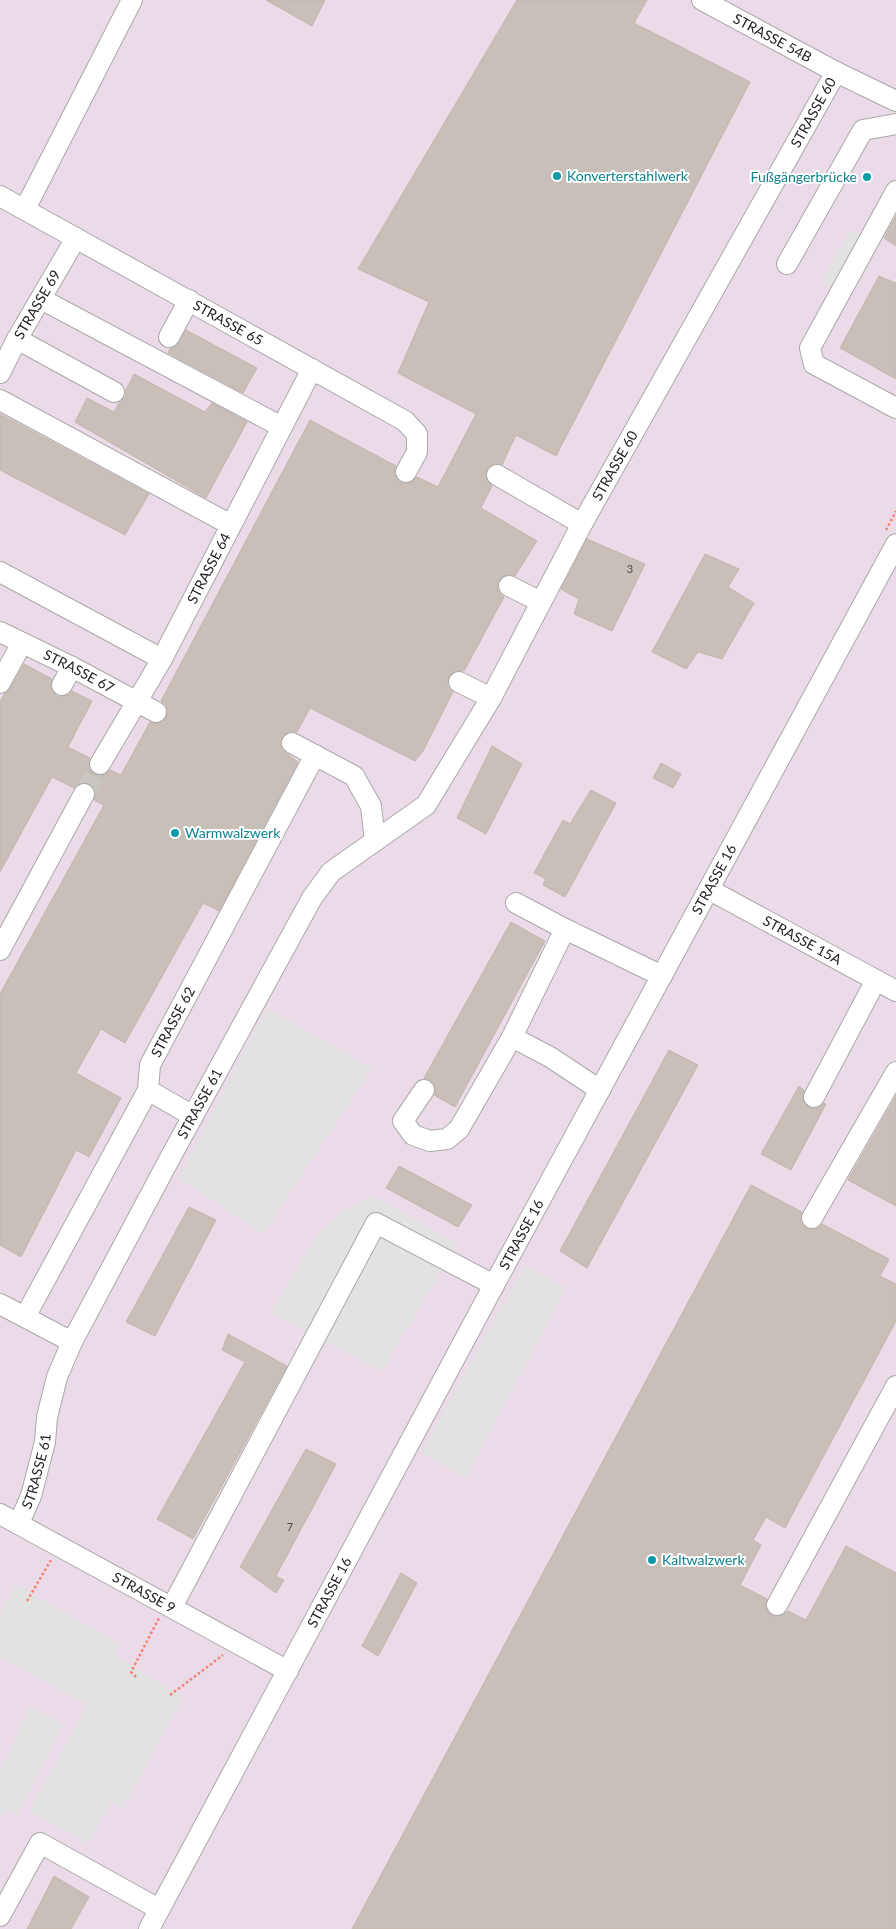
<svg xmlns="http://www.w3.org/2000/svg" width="896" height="1929" viewBox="0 0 896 1929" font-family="Lato,sans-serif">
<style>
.industrial{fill:#ebdbe8}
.parking{fill:#e2e2e2}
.building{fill:#c7bfb8;stroke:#c4b6ab}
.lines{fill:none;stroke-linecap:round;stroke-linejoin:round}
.minor-tunnel{stroke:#c8c6c1;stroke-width:20;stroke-dasharray:20 10;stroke-linecap:butt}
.minor-casing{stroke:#a9a9a9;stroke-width:22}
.path{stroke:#fa8072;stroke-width:2.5;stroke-dasharray:2.5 2.5;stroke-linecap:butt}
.minor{stroke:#fff;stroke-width:20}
.culture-dot{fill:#0f9aa8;stroke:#fff;stroke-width:2}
.labels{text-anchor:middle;stroke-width:4;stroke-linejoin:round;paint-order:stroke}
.number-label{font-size:11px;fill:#4b4948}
.street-label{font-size:14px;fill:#222;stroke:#fff}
.culture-label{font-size:14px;fill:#0d838f;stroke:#fff;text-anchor:start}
</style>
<rect width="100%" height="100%" fill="#f2efe9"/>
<path class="industrial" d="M0 0H896V1929H0Z"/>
<path class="parking" d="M850 230 861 236 833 289 821 283Z
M267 1008 372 1068 264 1234 179 1178Z
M373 1195 458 1244 382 1371 271 1313 317 1234 341 1213Z
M525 1265 566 1288 466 1478 421 1452Z
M16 1585 121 1644 115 1656 184 1696 123 1809 111 1803 88 1844 29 1811 88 1705 0 1657V1615Z
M30 1707 64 1724 17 1816 6 1810 0 1819V1771Z"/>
<path class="building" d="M266 0H325L312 26Z
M517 0H647L634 23 750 82 556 456 516 435 502 465H492L487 470V480L492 486 481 508 537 541 515 576 508 574 499 580 497 587 499 593 504 597 464 671 458 670 449 676 447 683 449 689 453 692 423 751 415 761 310 708 297 732 291 731 282 737 280 743 282 750 298 762 219 911 203 903 125 1043 101 1029 76 1073 121 1098 89 1157 76 1150 21 1257 0 1245V994L104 805 94 800 96 793 90 784 83 782 77 784 74 788 52 777 0 872V702L4 694 10 689 24 664 52 679 50 685 52 691 57 696 68 695 72 691 92 701 68 747 90 758 89 769 94 774 105 775 110 770 121 775 150 722 157 724 166 718 168 711 166 705 161 701 310 420 396 466 394 472 396 478 401 483 412 482 417 477 438 487 476 414 398 373 429 302 358 269Z
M896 216V246L884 238Z
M879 276 896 283V379L840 348Z
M186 330 257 368 243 393 168 353 170 349 179 343Z
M134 374 205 412 212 403 247 422 206 498 75 422 87 398 114 412 119 403 125 397 126 390Z
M0 414 149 494 125 535 0 470Z
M587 539 645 564 612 631 574 614 579 599 561 589Z
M705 554 739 569 728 587 754 603 722 659 698 652 686 669 652 652Z
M492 746 522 764 486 834 457 818Z
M661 763 681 774 673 788 653 778Z
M591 790 616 803 565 897 543 885 546 879 534 873 563 820 570 824Z
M511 922 545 941 455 1107 434 1095 436 1090 434 1084 430 1080 424 1078Z
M669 1050 698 1065 587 1268 560 1251Z
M799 1086 804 1090 802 1098 808 1107 815 1109 824 1103 826 1104 791 1170 761 1154Z
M896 1096V1206L848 1180Z
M399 1166 472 1205 458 1227 386 1188Z
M751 1185 802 1212 800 1218 802 1224 807 1228H818L822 1224 889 1259 880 1276 896 1284V1321L785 1528 766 1517 753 1540 761 1545 740 1585 767 1599 765 1605 767 1611 772 1616 783 1615 788 1611 806 1620 846 1546 896 1573V1929H352Z
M189 1207 216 1220 155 1336 126 1322Z
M228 1334 287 1366 193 1539 157 1519 245 1362 222 1350Z
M306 1449 336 1464 276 1576 284 1580 276 1593 240 1567Z
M401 1573 417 1583 378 1656 362 1646Z
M54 1876 89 1897 71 1929H27Z"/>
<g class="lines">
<path class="minor-tunnel" d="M84 794 100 764"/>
<g class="minor-casing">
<g id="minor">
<path id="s1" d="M702 0 836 72 896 101"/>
<path d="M896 191 810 348 814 364 896 408"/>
<path id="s2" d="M0 196 405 421 417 434V452L406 472"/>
<path d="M25 209 132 0"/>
<path d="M787 264 863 130 896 124"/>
<path d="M41 299 282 427"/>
<path d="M169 337 189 300"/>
<path d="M17 339 114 392"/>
<path id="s3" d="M0 373 17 339 76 238"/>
<path d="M0 400 231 525"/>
<path d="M497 475 582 524"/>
<path d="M0 572 162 659"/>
<path d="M509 586 541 602"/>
<path id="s4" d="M0 632 72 667 156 712"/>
<path d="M459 682 491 698"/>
<path d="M0 683 22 643"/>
<path d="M62 685 72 667"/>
<path id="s5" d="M100 764 162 659 312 369"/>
<path id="s6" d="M375 841 426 805 491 698 582 524 836 72"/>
<path id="s7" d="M710 890 896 991"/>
<path d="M516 903 565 929"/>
<path d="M0 950 84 794"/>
<path d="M512 1037 565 929 662 976"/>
<path d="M148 1090 193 1116"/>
<path d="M424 1090 403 1121 413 1135 430 1141 447 1139 459 1129 512 1037 550 1057 600 1090"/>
<path d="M814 1097 876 980"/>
<path d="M812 1218 896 1072"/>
<path d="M0 1304 72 1342"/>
<path id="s8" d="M25 1317 148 1090 150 1065 315 755"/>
<path id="s9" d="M0 1514 288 1671"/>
<path id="s10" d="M19 1523 31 1496 45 1442 47 1417 57 1377 72 1342 170 1158 312 898 331 872 375 841 371 806 354 776 292 743"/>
<path d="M777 1605 896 1386"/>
<path d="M172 1607 376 1223 494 1285"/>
<path d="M0 1916 40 1843 159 1909"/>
<path id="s11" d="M149 1929 494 1285 896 544"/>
</g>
</g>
<path class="path" d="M886 530 896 511
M27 1601 51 1560
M136 1677 131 1672 159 1618
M170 1695 223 1655"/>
<use href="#minor" class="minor"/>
</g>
<g class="culture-dot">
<circle cx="557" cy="176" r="5"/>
<circle cx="867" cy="177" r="5"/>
<circle cx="175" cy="833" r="5"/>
<circle cx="652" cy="1560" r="5"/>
</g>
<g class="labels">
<g class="number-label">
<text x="630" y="573">3</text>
<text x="290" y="1531">7</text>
</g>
<g class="street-label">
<text dy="5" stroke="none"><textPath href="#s1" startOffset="80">STRASSE 54B</textPath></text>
<text dy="5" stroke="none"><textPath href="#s6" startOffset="856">STRASSE 60</textPath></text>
<text dy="5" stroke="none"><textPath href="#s3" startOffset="78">STRASSE 69</textPath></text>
<text dy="5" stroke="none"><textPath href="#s2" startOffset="261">STRASSE 65</textPath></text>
<text dy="5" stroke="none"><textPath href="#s6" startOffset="451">STRASSE 60</textPath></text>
<text dy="5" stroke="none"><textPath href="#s5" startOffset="224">STRASSE 64</textPath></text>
<text dy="5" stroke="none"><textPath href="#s4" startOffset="88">STRASSE 67</textPath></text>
<text dy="5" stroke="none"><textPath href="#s11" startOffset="1192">STRASSE 16</textPath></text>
<text dy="5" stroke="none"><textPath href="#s7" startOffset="105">STRASSE 15A</textPath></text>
<text dy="5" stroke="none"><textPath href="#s8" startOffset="332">STRASSE 62</textPath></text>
<text dy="5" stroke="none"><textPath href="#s10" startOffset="460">STRASSE 61</textPath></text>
<text dy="5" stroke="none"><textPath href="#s11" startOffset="788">STRASSE 16</textPath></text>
<text dy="5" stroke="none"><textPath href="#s10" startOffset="55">STRASSE 61</textPath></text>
<text dy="5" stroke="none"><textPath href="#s9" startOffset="164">STRASSE 9</textPath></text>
<text dy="5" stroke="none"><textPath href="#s11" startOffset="382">STRASSE 16</textPath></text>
</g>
<g class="culture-label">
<text x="567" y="181">Konverterstahlwerk</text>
<text x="857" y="182" text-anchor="end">Fußgängerbrücke</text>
<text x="185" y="838">Warmwalzwerk</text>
<text x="662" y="1565">Kaltwalzwerk</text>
</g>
</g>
</svg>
